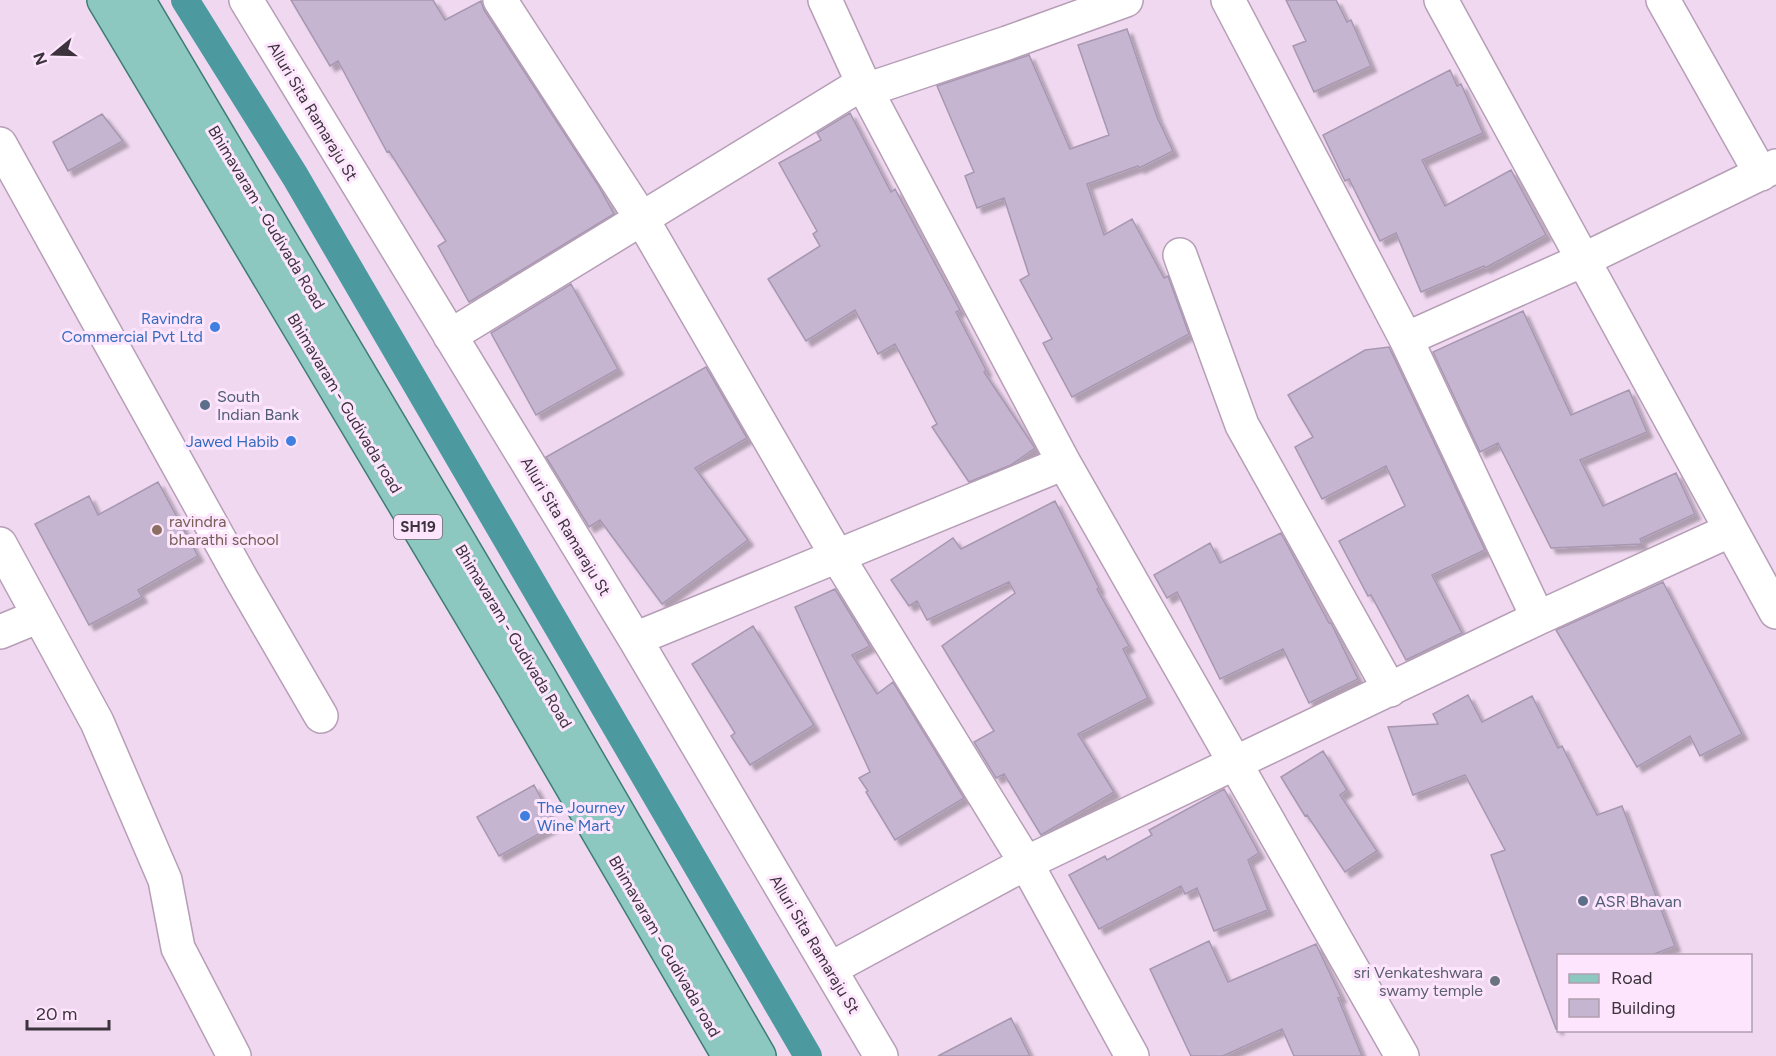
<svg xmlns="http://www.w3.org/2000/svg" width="1776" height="1056" viewBox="0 0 1776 1056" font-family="Figtree,sans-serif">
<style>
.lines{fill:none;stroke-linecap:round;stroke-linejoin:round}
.canal{stroke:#4c999f;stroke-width:28}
.building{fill:#c6b5d0;stroke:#a797b1;stroke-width:1.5;filter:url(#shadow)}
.minor-casing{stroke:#b69fb6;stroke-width:36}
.major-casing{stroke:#3e7c76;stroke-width:36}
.minor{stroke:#fff;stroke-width:33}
.major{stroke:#8cc8bf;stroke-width:33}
.shop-dot{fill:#3f7fe0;stroke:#fde5fd;stroke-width:2}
.service-dot{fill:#5c6f8a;stroke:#fde5fd;stroke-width:2}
.education-dot{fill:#8d6e63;stroke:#fde5fd;stroke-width:2}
.worship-dot{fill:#6b7280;stroke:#fde5fd;stroke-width:2}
.labels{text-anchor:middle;stroke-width:6;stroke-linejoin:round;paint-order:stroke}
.shield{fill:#fde5fd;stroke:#766876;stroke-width:1.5}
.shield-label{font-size:15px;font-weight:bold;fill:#3c333c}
.street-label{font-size:16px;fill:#3c333c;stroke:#fde5fd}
.shop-label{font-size:16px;fill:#366cbe;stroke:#fde5fd;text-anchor:end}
.service-label{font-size:16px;fill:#4e5e75;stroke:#fde5fd;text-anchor:start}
.education-label{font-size:16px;fill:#785e54;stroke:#fde5fd;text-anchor:start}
.worship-label{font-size:16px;fill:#5b616d;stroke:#fde5fd;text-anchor:end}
</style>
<defs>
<filter id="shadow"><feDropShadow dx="5.5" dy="5.5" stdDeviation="1.5" flood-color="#0004"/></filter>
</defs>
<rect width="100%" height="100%" fill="#efd8f0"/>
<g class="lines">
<path class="canal" d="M185 0 295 176 808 1056"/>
</g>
<path class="building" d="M291 0H433L445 20 481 1 484 10 598 185 614 214 469 302 438 246 446 241 389 151 387 152 338 61 330 66Z
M1286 0H1336L1347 22 1351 20 1371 66 1314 92 1293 46 1306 41Z
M1127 29 1157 117 1173 151 1139 168 1138 166 1087 184 1104 235 1132 219 1164 278 1168 276 1189 334 1072 397 1043 343 1052 339 1020 280 1029 275 1004 198 977 208 965 176 974 172 937 86 1029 55 1070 149 1109 135 1078 45Z
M1450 70 1457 86 1461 84 1483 133 1422 160 1445 206 1511 170 1546 235 1485 268 1484 266 1421 292 1396 233 1380 241 1349 179 1345 181 1323 135Z
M850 113 891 192 895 189 960 310 956 312 986 370 984 372 1035 448 1011 465 969 482 932 427 937 424 895 344 878 354 855 310 806 341 768 279 820 246 813 234 817 231 779 163 821 140 817 133Z
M102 114 123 141 68 171 53 142Z
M571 284 618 369 536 415 491 333Z
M1523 311 1571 415 1629 390 1647 432 1580 460 1603 506 1676 473 1695 514 1640 539 1642 544 1551 548 1498 443 1480 452 1433 352Z
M1389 347 1485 550 1432 575 1462 633 1406 660 1371 595 1368 596 1339 541 1405 506 1386 466 1322 499 1295 447 1313 437 1288 395 1365 350Z
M706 367 747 438 695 468 748 540 662 604 600 520 589 527 546 457Z
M158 482 198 556 138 590 142 597 89 625 35 524 89 496 98 515Z
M1055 501 1099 588 1097 589 1129 646 1123 649 1148 698 1078 734 1114 792 1041 835 1004 774 996 778 974 742 994 731 942 646 1015 593 1009 582 927 620 917 601 909 606 891 580 953 538 961 549Z
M1281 533 1329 623H1331L1358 679 1309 703 1283 649 1220 679 1177 592 1167 598 1154 575 1210 543 1220 563Z
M1663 582 1742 734 1700 756 1690 736 1637 767 1556 630Z
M835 589 870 646 852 655 877 694 893 682 964 798 895 840 866 792 868 791 859 778 870 772 795 607Z
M753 626 814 725 750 765 731 736 735 733 692 664Z
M1468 695 1482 722 1532 696 1558 748 1562 746 1597 815 1622 806 1675 946 1649 956H1558V1029H1556L1491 855 1505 850 1465 775 1413 795 1388 727 1438 724 1433 714Z
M1323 751 1347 790 1340 795 1377 851 1345 872 1307 815 1305 816 1281 777Z
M534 785 555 825 499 856 477 817Z
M1224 789 1259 853 1248 860 1268 910 1214 931 1197 888 1185 894 1181 886 1099 929 1069 875 1105 856 1107 860 1152 835 1149 830Z
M1209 941 1228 982 1316 944 1341 997 1338 998 1362 1056H1294L1282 1029 1223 1056H1191L1150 969Z
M1011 1018 1030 1056H938Z"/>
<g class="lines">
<g class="minor-casing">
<path id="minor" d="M246 0 635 639 881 1056
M500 0 642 219 837 556 1026 863 1132 1056
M825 0 866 90
M1126 0 1007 43 866 90 1064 463 1402 1056
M1228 0 1406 339 1538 618
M1441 0 1776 612
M1663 0 1761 174
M0 144 242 580 321 716
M1180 255 1242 425 1390 690
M450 336 863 83
M1406 339 1583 260 1776 166
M0 544 97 722 165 880 178 948 234 1056
M0 632 39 616
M635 639 1064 463
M830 969 1026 863 1538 618 1731 530"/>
</g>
<g class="major-casing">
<path id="major" d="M104 0 515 689 729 1056
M138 0 538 675 759 1056"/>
</g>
<use href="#minor" class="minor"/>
<use href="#major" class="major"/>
</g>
<g class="shop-dot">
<circle cx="215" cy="327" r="6"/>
<circle cx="291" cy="441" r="6"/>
<circle cx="525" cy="816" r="6"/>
</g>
<g class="service-dot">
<circle cx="205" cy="405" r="6"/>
<circle cx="1583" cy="901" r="6"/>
</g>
<circle class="education-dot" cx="157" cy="530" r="6"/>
<circle class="worship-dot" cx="1495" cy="981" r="6"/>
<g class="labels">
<rect class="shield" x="394" y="515" width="48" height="24" rx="4.5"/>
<g class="shield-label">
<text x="418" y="532">SH19</text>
</g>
<g class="street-label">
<text transform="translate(313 111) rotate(59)" y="6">Alluri Sita Ramaraju St</text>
<text transform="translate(267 217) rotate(59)" y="6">Bhimavaram - Gudivada Road</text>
<text transform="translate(345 403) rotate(59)" y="6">Bhimavaram - Gudivada road</text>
<text transform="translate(566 526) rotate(59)" y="6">Alluri Sita Ramaraju St</text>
<text transform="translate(514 636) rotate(59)" y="6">Bhimavaram - Gudivada Road</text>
<text transform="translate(815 944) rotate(59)" y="6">Alluri Sita Ramaraju St</text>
<text transform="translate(665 946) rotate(60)" y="6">Bhimavaram - Gudivada road</text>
</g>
<g class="shop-label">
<text x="203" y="324">Ravindra<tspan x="203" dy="18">Commercial Pvt Ltd</tspan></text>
<text x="279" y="447">Jawed Habib</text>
<text x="537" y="813" text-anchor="start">The Journey<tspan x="537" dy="18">Wine Mart</tspan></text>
</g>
<g class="service-label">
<text x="217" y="402">South<tspan x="217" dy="18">Indian Bank</tspan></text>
<text x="1595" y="907">ASR Bhavan</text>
</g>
<g class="education-label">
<text x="169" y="527">ravindra<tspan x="169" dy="18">bharathi school</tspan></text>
</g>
<g class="worship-label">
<text x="1483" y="978">sri Venkateshwara<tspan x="1483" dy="18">swamy temple</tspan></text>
</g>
</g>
<rect x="1557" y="954" width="195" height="78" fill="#fde5fd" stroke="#b09eb0" stroke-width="1.5"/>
<rect x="1569" y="974" width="30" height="9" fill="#8cc8bf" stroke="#b09eb0" stroke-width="1.5"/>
<text x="1611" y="984" font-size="18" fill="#3c333c">Road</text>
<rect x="1569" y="999" width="30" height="18" fill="#c6b5d0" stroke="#b09eb0" stroke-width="1.5"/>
<text x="1611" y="1014" font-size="18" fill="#3c333c">Building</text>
<g transform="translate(54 54) rotate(251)" stroke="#fde5fd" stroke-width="4.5" paint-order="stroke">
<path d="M0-4.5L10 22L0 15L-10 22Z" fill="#3c333c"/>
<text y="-9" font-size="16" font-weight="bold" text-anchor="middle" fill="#3c333c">N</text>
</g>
<path d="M27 1020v9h82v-9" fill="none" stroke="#3c333c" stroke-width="3"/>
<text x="36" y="1020" font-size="18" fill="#3c333c" stroke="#fde5fd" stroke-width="4.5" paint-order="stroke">20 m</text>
</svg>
